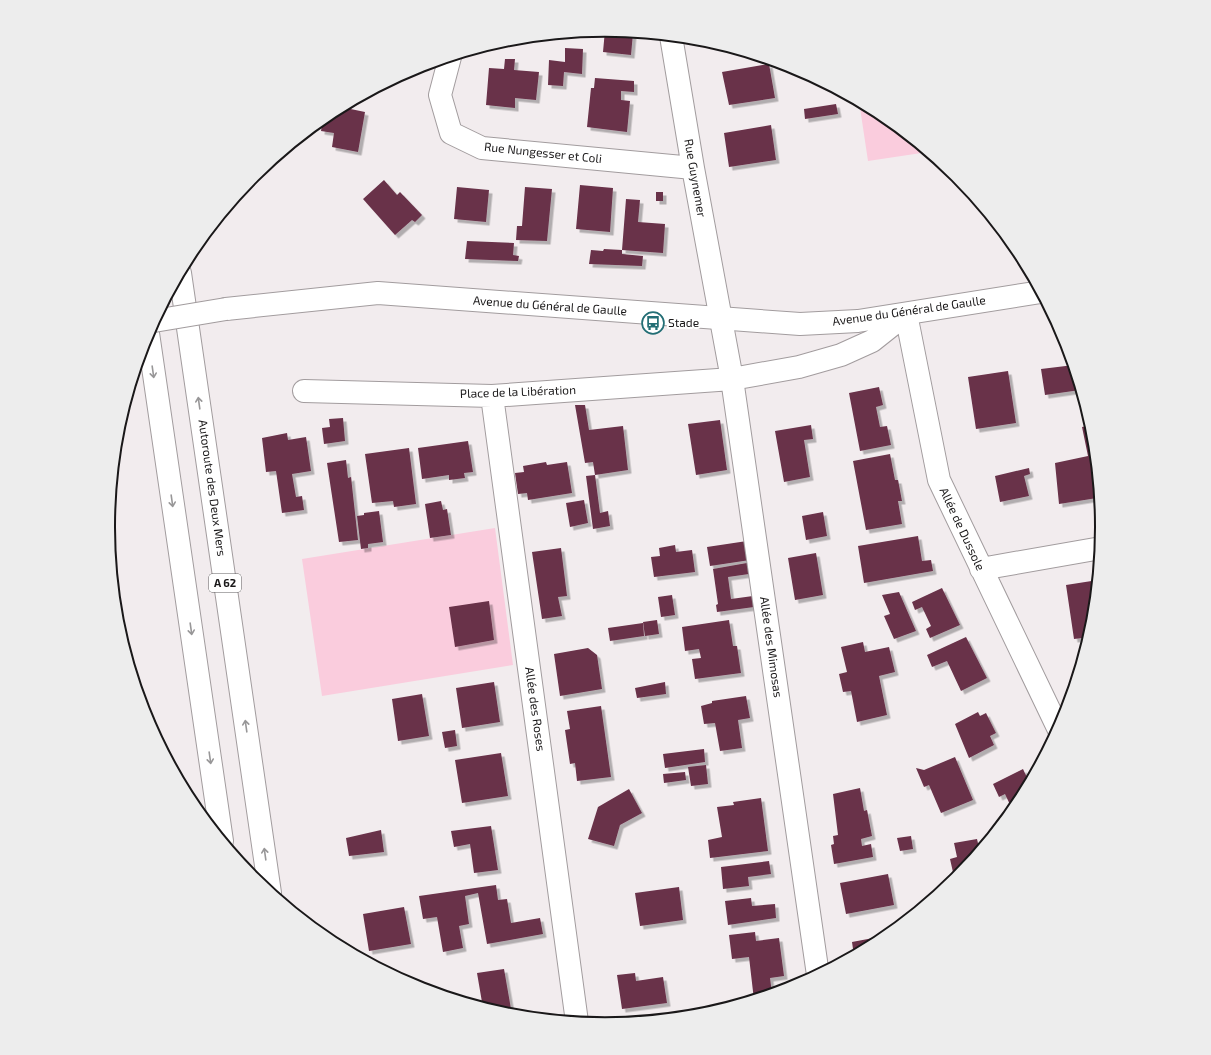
<svg xmlns="http://www.w3.org/2000/svg" width="1211" height="1055" viewBox="0 0 1211 1055" font-family="'Exo 2',sans-serif">
<style>
.green{fill:#faccdd}
.building{fill:#693149;filter:url(#shadow)}
.lines{fill:none;stroke-linecap:round;stroke-linejoin:round}
.street-casing{stroke:#a29c9e;stroke-width:24}
.secondary-casing{stroke:#a29c9e;stroke-width:24}
.highway-casing{stroke:#a29c9e;stroke-width:24}
.street{stroke:#fff;stroke-width:22}
.secondary{stroke:#fff;stroke-width:22}
.highway{stroke:#fff;stroke-width:22}
.secondary-bridge-casing{stroke:#a29c9e;stroke-width:24;stroke-linecap:butt}
.secondary-bridge{stroke:#fff;stroke-width:22}
.oneway{stroke:#989798}
.labels{text-anchor:middle;stroke-width:4;stroke-linejoin:round;paint-order:stroke}
.shield{fill:#fff;stroke:#5f5d5e;stroke-width:1}
.shield-label{font-size:11px;font-weight:bold;fill:#1a1819}
.street-label{font-size:12px;fill:#1a1819;stroke:#fff}
.poi-label{font-size:12px;fill:#1a1819;stroke:#fff;text-anchor:start}
.rim{fill:none;stroke:#1a1819;stroke-width:2}
</style>
<defs>
<filter id="shadow"><feDropShadow dx="3.5" dy="3.5" stdDeviation="0" flood-color="#0004"/></filter>
</defs>
<rect width="100%" height="100%" fill="#f2ecee"/>
<path class="green" d="M859 101 882 114 928 152 868 161Z
M495 528 513 665 322 696 302 559Z"/>
<path class="building" d="M605 30 633 33 631 55 603 52Z
M565 48 583 49 582 74 564 72 563 86 548 85 549 60 565 62Z
M505 59H515L514 70 539 72 536 100 515 98V108L486 105 489 68 504 69Z
M769 64 775 98 729 105 722 72Z
M595 78 634 81V92L621 91V100L630 101 627 132 587 127 591 88H594Z
M836 104 838 114 805 119 804 109Z
M341 107 365 112 358 152 332 147 334 133 321 131 323 119Z
M771 125 776 160 729 167 724 133Z
M384 180 397 195 400 192 422 215 415 222 412 220 395 235 363 199Z
M580 185 613 188 610 232 576 229Z
M457 187 489 190 486 222 454 219Z
M525 187 552 189 547 241 516 240 517 226H522Z
M656 192H663V201H656Z
M626 199 640 200 638 222 665 224 663 253 622 250Z
M467 241 514 243 513 255 519 256 518 261 465 259Z
M604 249 622 250V254L643 256 642 266 589 264 591 250 603 251Z
M1074 365 1080 390 1045 395 1041 369Z
M1008 371 1016 423 976 429 968 377Z
M879 387 883 405 876 407 880 427 887 426 891 445 860 451 849 393Z
M575 405H585L589 430 623 426 628 470 595 475 593 462 585 463Z
M343 418 345 441 324 444 322 428 330 427 329 419Z
M720 420 727 470 696 475 688 424Z
M811 425 813 439 804 440 810 477 784 482 775 431Z
M1092 425 1097 465 1092 466 1097 498 1059 504 1055 463 1088 456 1082 427Z
M287 433 288 440 306 437 311 471 292 474 296 497 302 496 304 510 282 513 276 471 266 472 262 438Z
M468 441 473 472 464 473 465 478 449 480V475L422 479 418 448Z
M409 448 416 504 394 507 393 501 372 503 365 454Z
M890 454 895 480H898L902 501H898L902 524 866 530 853 461Z
M346 460 348 478 351 477 358 540 339 542 327 463Z
M546 462 547 465 567 462 572 493 528 500 527 493 518 494 515 473 524 472 523 466Z
M1029 468 1030 474 1024 476 1029 496 1000 502 995 476Z
M595 475 600 513 608 511 610 526 593 529 586 476Z
M584 500 588 523 570 527 566 503Z
M441 501 443 510 447 509 451 535 430 538 425 504Z
M379 511 383 542 368 544V548L361 549 357 516 364 515V513Z
M823 512 827 536 806 540 802 516Z
M918 536 922 561 931 560 933 571 864 583 858 546Z
M747 541 750 560 710 566 707 547Z
M675 545 676 552 692 550 695 572 654 577 651 557 660 556 659 548Z
M561 548 567 596 558 597 562 616 542 619 532 552Z
M816 553 823 595 795 600 788 558Z
M747 563 749 574 728 577 731 599 753 596 754 607 717 612 716 605 718 604 713 569Z
M1098 580 1093 625 1090 637 1074 639 1066 585Z
M942 588 960 625 930 638 926 629 931 626 922 607 915 610 912 602Z
M899 592 916 631 894 639 884 616 890 614 882 595Z
M672 595 675 615 661 617 658 597Z
M489 601 494 640 455 647 449 607Z
M657 620 659 634 645 636 643 622Z
M729 620 733 646H737L741 673 695 679 692 659 701 658 699 649 685 651 682 627Z
M643 623 644 636 610 641 608 628Z
M966 637 987 678 961 691 947 661 932 667 927 655Z
M863 642 865 652 889 647 895 672 879 676 887 715 857 722 851 691 843 692 839 674 847 672 841 647Z
M588 648 597 655 602 689 560 696 554 654Z
M494 682 500 722 462 728 456 688Z
M665 682 666 694 637 698 635 688Z
M422 694 429 736 398 741 392 699Z
M746 696 750 718 738 720 742 748 720 751 715 723 704 724 701 706 712 703V701Z
M601 706 611 777 577 781 575 763 570 764 565 730 570 729 567 711Z
M978 712 980 716 986 713 996 733 990 736 994 745 969 758 955 724Z
M455 730 457 746 445 748 442 732Z
M704 749 705 762 665 768 663 754Z
M501 753 508 796 462 803 455 760Z
M955 757 973 800 941 813 929 785 924 787 916 768 924 770Z
M706 765 708 784 691 786 688 767Z
M1023 769 1030 784 1013 811 1005 794 999 797 993 784Z
M685 772 686 780 664 783 663 774Z
M860 788 864 811 867 810 872 836 861 839 862 846 871 844 873 857 834 864 831 845 834 844 833 836 838 835 833 794Z
M629 789 642 813 620 825 614 846 588 839 598 807Z
M761 798 768 851 710 858 708 840 722 837 717 807 734 805 733 802Z
M491 826 498 870 474 873 470 844 454 847 451 831Z
M381 830 384 852 349 856 346 838Z
M911 836 913 849 900 851 897 838Z
M977 839 980 852 955 881 950 859 957 857 954 843Z
M769 861 771 874 748 877 749 886 723 889 721 867Z
M888 874 894 905 846 914 840 883Z
M496 885 498 900 507 899 511 923 540 918 543 934 487 944 478 893 465 896 469 924 459 926 463 948 443 952 437 917 423 919 419 896Z
M679 887 683 920 640 926 635 893Z
M751 898 752 906 775 904 776 918 728 925 725 901Z
M404 907 411 944 369 951 363 914Z
M755 932 756 941 779 938 784 976 770 978 772 994 754 1000 749 957 732 959 729 935Z
M889 935 882 941 854 956 852 942Z
M504 969 511 1009 496 1012 483 1008 477 973Z
M635 973 636 981 663 977 667 1003 622 1009 617 975Z"/>
<g class="lines">
<g class="street-casing">
<path id="street" d="M671 36 693 168 732 379 818 975
M450 57 440 95 451 133 482 148 693 168
M304 391 492 396 732 379 799 367 841 355 872 341 906 314 939 480 1059 730
M492 396 577 1022
M981 569 1101 548"/>
</g>
<g class="secondary-casing">
<path id="secondary" d="M226 309 378 293 800 324 858 321 1041 292"/>
</g>
<g class="highway-casing">
<path id="highway" d="M180 273 270 893
M148 333 222 841"/>
</g>
<use href="#street" class="street"/>
<use href="#secondary" class="secondary"/>
<use href="#highway" class="highway"/>
<g class="secondary-bridge-casing">
<path id="secondary-bridge" d="M154 321 226 309"/>
</g>
<use href="#secondary-bridge" class="secondary-bridge"/>
</g>
<defs><path id="oneway-shaft" d="M-6 0H5M1.5-3L5.5 0L1.5 3" fill="none" stroke-width="1.6" stroke-linecap="round" stroke-linejoin="round"/></defs>
<g class="oneway">
<use href="#oneway-shaft" transform="translate(153 372) rotate(82)"/>
<use href="#oneway-shaft" transform="translate(199 403) rotate(-98)"/>
<use href="#oneway-shaft" transform="translate(172 501) rotate(82)"/>
<use href="#oneway-shaft" transform="translate(191 629) rotate(82)"/>
<use href="#oneway-shaft" transform="translate(246 726) rotate(-98)"/>
<use href="#oneway-shaft" transform="translate(210 758) rotate(82)"/>
<use href="#oneway-shaft" transform="translate(265 854) rotate(-98)"/>
</g>
<defs>
<g id="bus-ring" transform="scale(1.15)"><circle r="9.5" fill="#fff" stroke="#236e75" stroke-width="1.5"/><path d="M-5-6H5V4H4V6H2V4H-2V6H-4V4H-5ZM-3.5-4V0h7V-4ZM-3.5 1.2v1.5H-2V1.2ZM2 1.2v1.5H3.5V1.2Z" fill="#236e75"/></g>
</defs>
<g fill-rule="evenodd">
<use href="#bus-ring" x="653" y="323"/>
</g>
<g class="labels">
<rect class="shield" x="209" y="574" width="32" height="18" rx="3"/>
<g class="shield-label">
<text x="225" y="587">A 62</text>
</g>
<g class="street-label">
<text transform="translate(543 153) rotate(6)" y="4">Rue Nungesser et Coli</text>
<text transform="translate(695 178) rotate(80)" y="4">Rue Guynemer</text>
<text transform="translate(550 306) rotate(4)" y="4">Avenue du Général de Gaulle</text>
<text transform="translate(909 311) rotate(-8)" y="4">Avenue du Général de Gaulle</text>
<text transform="translate(518 392) rotate(-2)" y="4">Place de la Libération</text>
<text transform="translate(212 488) rotate(82)" y="4">Autoroute des Deux Mers</text>
<text transform="translate(962 529) rotate(65)" y="4">Allée de Dussole</text>
<text transform="translate(771 647) rotate(82)" y="4">Allée des Mimosas</text>
<text transform="translate(535 709) rotate(82)" y="4">Allée des Roses</text>
</g>
<g class="poi-label">
<text x="668" y="327">Stade</text>
</g>
</g>
<path d="M0 0H1211V1055H0ZM115 527a490 490 0 1 1 980 0a490 490 0 1 1-980 0Z" fill="#ededed" fill-rule="evenodd"/>
<path class="rim" d="M115 527a490 490 0 1 1 980 0a490 490 0 1 1-980 0Z"/>
</svg>
